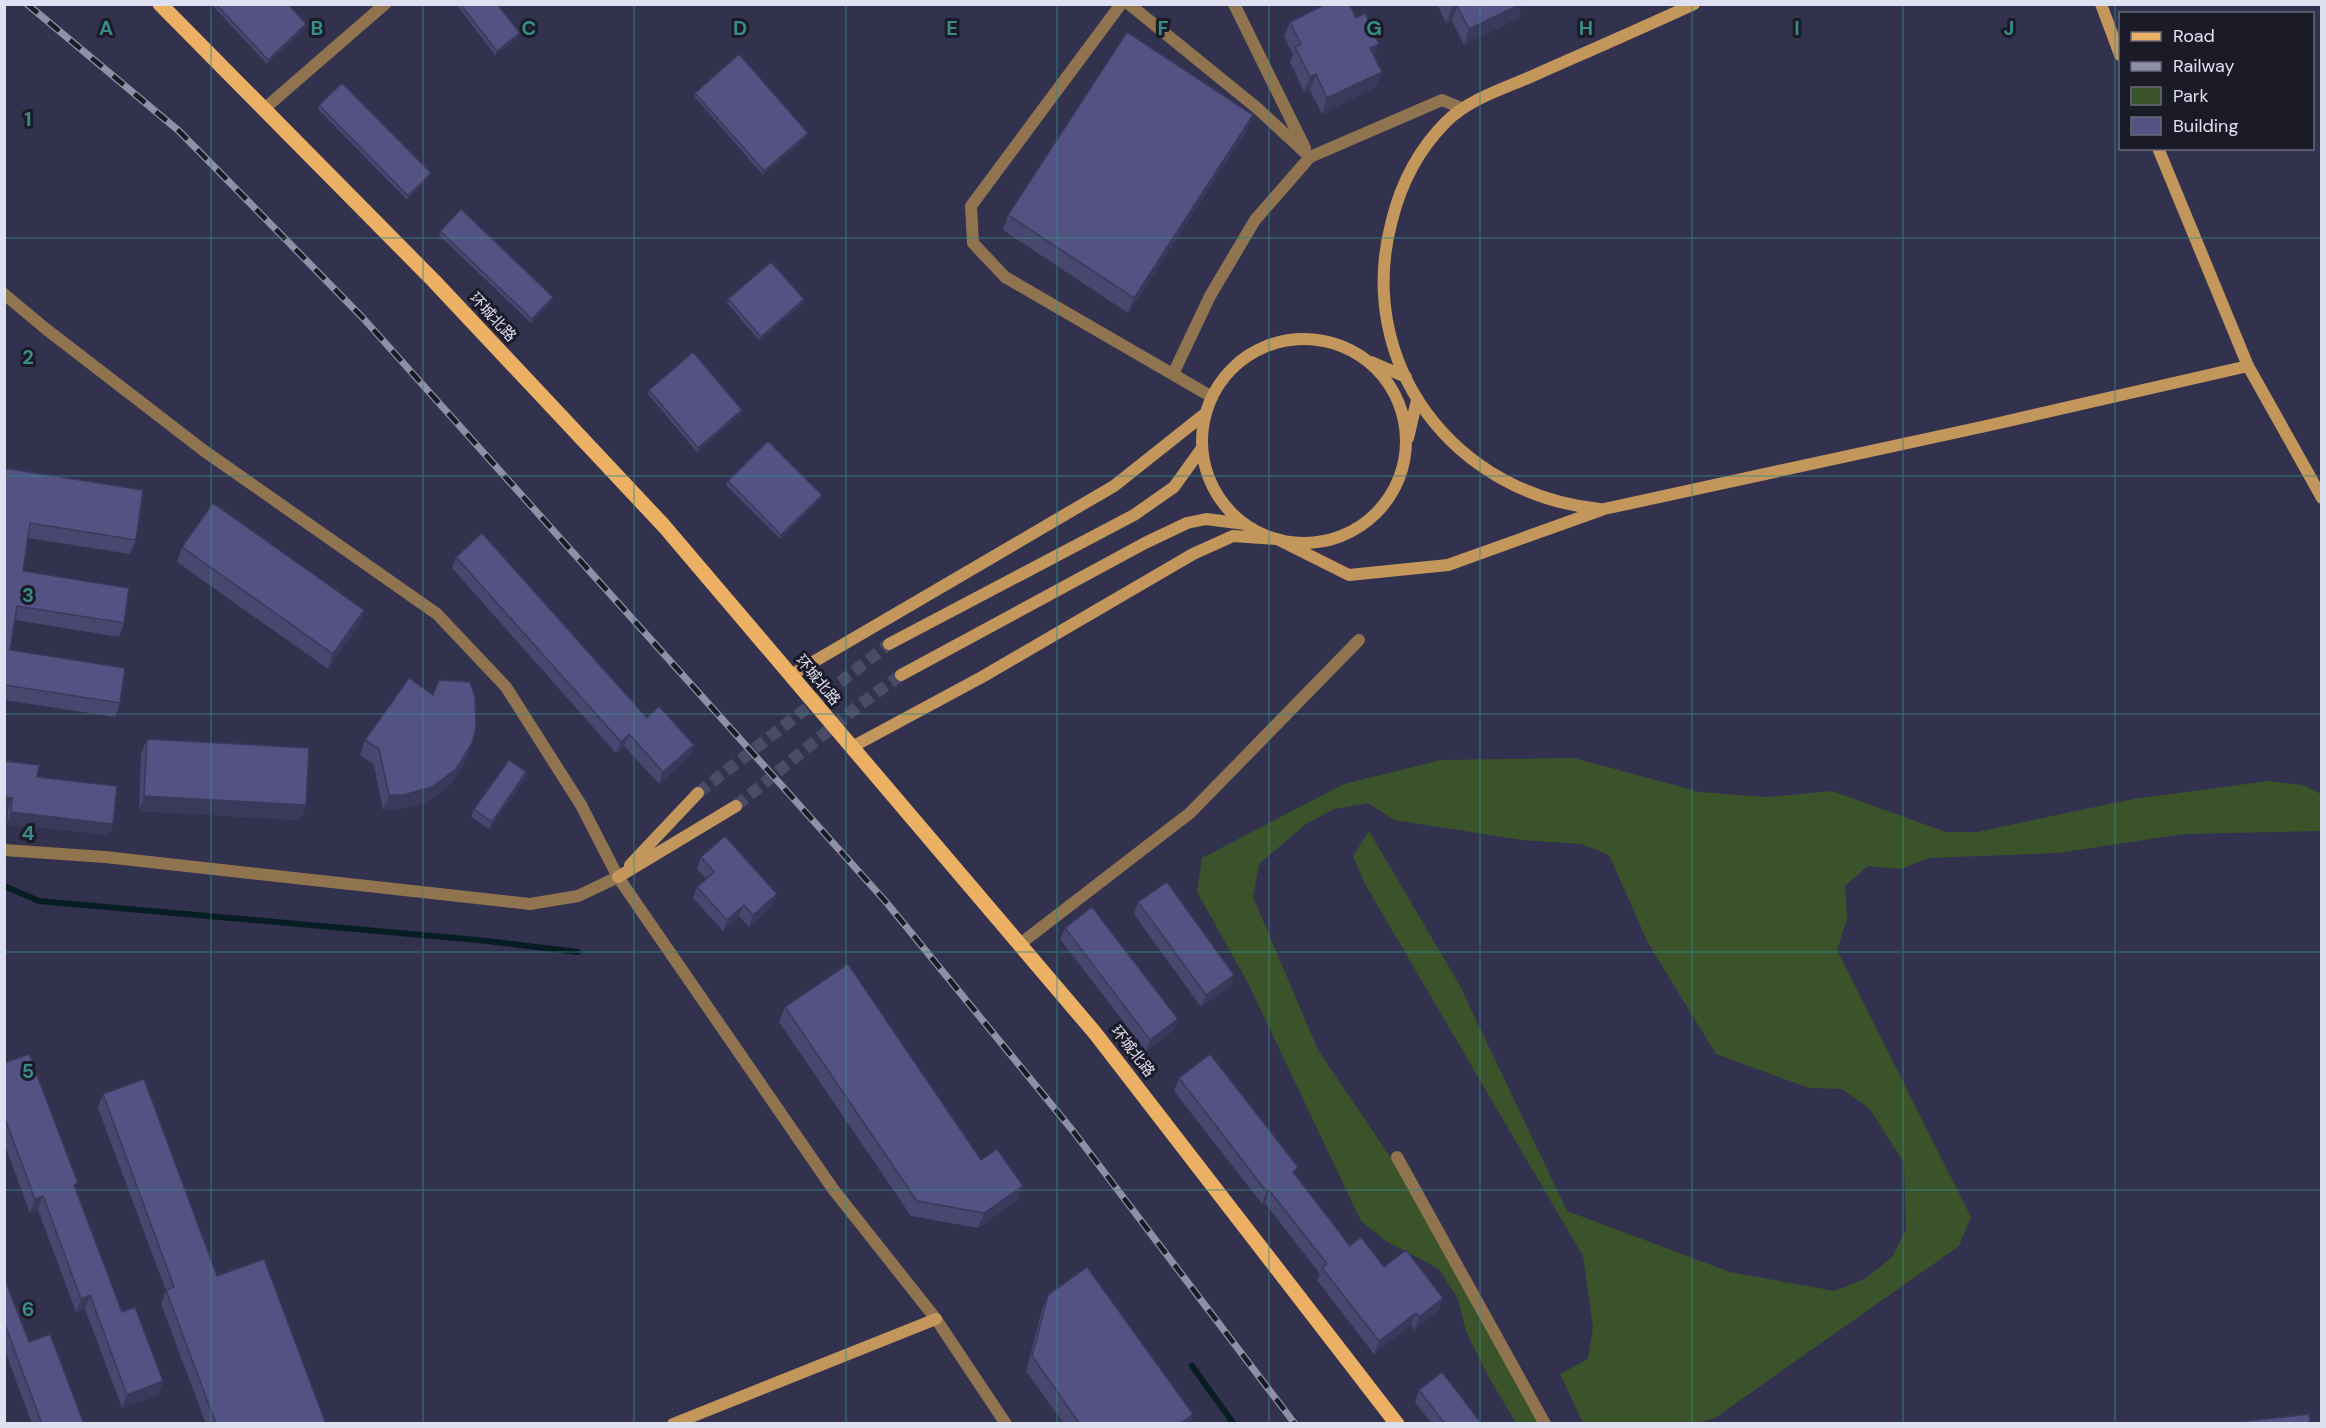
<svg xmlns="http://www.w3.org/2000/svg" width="2326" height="1428" viewBox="0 0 2326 1428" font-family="'DM Sans','Noto Sans SC',sans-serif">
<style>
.green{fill:#3b532a}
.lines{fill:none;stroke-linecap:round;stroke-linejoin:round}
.stream{stroke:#061e23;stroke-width:6}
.secondary-tunnel{stroke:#4c4b67;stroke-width:12;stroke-dasharray:12 6;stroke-linecap:butt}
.street{stroke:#907450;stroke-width:12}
.secondary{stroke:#c3965b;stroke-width:12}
.primary{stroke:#ebb063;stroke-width:15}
.rail-casing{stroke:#8f8fa6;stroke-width:7}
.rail{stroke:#1b1b28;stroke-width:4.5;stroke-dasharray:14;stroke-linecap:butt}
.wall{fill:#474770}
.shaded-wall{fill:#3a395b}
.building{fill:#535282;stroke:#3a395b;stroke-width:1.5}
.grid{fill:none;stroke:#398b89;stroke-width:1.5;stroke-opacity:0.55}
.labels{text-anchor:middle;stroke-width:6;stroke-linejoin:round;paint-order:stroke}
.street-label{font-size:15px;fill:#e0e0f3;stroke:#1b1b28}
.grid-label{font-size:20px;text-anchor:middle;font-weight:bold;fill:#398b89;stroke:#1b1b28;stroke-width:6;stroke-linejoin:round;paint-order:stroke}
</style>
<rect width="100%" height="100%" fill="#32314e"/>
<path class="green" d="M1574 758 1700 792 1766 797 1832 791 1946 832H1977L2133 799 2269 781 2303 785 2321 794V831L2184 834 2058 853 1929 858 1901 869 1868 866 1845 886 1847 919 1837 950 1971 1217 1959 1246 1715 1418 1699 1423H1583L1560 1374 1588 1359 1593 1327 1583 1256 1365 884 1353 856 1369 831 1459 984 1567 1211 1730 1272 1835 1291 1866 1278 1892 1257 1906 1230 1904 1163 1870 1109 1842 1089 1809 1088 1716 1054 1648 943 1609 855 1582 844 1522 840 1394 820 1368 803 1334 809 1306 824 1259 864 1253 897 1318 1050 1393 1161 1539 1423H1516L1488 1376 1466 1331 1458 1299 1439 1269 1386 1241 1361 1221 1248 983 1197 892 1202 858 1344 784 1441 760Z"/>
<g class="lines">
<path class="stream" d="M4 886 39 901 478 940 578 952
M1192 1366 1234 1424"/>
<path class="secondary-tunnel" d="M698 793 889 644
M736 806 858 706 901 675"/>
<path class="street" d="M1121 4 971 206 973 243 1005 277 1212 397
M1129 4 1257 108 1310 157
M1234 4 1305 148
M264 109 385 4
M4 294 46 329 203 450 437 614 506 687 581 805 618 877 833 1189 936 1319 1006 1424
M1173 374 1210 296 1255 220 1310 157 1442 100 1461 108
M4 850 105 857 530 904 578 896 618 877
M1020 944 1190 813 1359 640
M1397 1157 1545 1424"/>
<path class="secondary" d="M2101 4 2120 55
M2158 148 2248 366 2322 498
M1202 441a102 102 0 1 1 204 0a102 102 0 1 1-204 0Z
M1371 362 1406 377
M1408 438 1417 400
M1600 509C1455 495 1353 364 1392 220 1401 184 1419 149 1446 122 1470 98 1506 88 1537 74 1589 51 1642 28 1694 4
M889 644 1134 515 1174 487 1202 448
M791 675 1114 486 1206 413
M901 675 1145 543 1187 523 1206 519 1245 524
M852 747 982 677 1193 554 1233 536 1277 539 1349 575 1448 565 1604 509 1986 426 2248 366
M630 865 698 793
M618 877 736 806
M673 1424 936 1319"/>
<path class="primary" d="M160 4 434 281 664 526 1095 1033 1397 1424"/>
<g class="rail-casing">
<path id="rail" d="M27 4 179 131 362 317 886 902 1073 1131 1295 1424"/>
</g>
<use href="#rail" class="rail"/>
</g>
<path class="wall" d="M211 4H288L305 28 267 64Z
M456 4H497L520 33 518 37 495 55Z
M1437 4H1523L1518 18 1464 45 1452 21 1446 23Z
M1290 22 1375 57 1376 87 1322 114 1310 90 1304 92 1290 62 1293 54 1284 37Z
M695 93 808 133 806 137 763 175 694 96Z
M319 105 429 177 407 200 318 109Z
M1247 130 1128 313 1003 230 1008 215Z
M440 231 553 297 552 301 531 323 439 235Z
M728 299 803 303 760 341 727 303Z
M649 390 741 414 697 452 648 394Z
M4 468 136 540 130 554 28 538 23 571 124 623 119 637 15 620 10 650 120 703 115 717 4 700Z
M728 481 820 499 780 539 726 485Z
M182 547 364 610 359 625 328 669 177 562Z
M456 557 647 718 694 745 690 756 659 784 624 746 616 753 452 568Z
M147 739 306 805 300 820 139 811 141 754Z
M365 740 467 758 451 784 427 802 398 810H383L374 765 360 755Z
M4 761 37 777 113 824 109 835 7 824 8 810 4 809Z
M526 772 524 780 489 829 471 817 474 809Z
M701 857 773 905 749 927 739 916 723 931 693 898 697 887 706 879 697 869Z
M1138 902 1234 975 1230 987 1201 1007 1134 914Z
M1065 928 1174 1030 1146 1051 1060 939Z
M785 1007 981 1160 1023 1186 1017 1201 978 1228 911 1216 779 1022Z
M4 1063 76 1189 122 1312 163 1381 158 1395 122 1408 85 1309 76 1312 38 1210 30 1213 4 1143Z
M1179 1078 1296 1175 1350 1246 1384 1267 1443 1298 1438 1311 1414 1330 1411 1325 1374 1354 1317 1280 1320 1274 1265 1203 1262 1204 1174 1091Z
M103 1094 217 1276 326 1424H206L161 1304 166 1291 98 1108Z
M4 1277 29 1342 84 1424H32L4 1348Z
M1048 1295 1193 1414 1190 1424H1064L1026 1371 1042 1310Z
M1419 1390 1482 1424H1432L1415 1402Z"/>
<path class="shaded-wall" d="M1521 4H1523L1518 18 1464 45 1469 29Z
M1457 6 1452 21 1446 23 1452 8Z
M306 24 305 28 267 64 268 60Z
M520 33 518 37 495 55 497 51Z
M1379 44 1374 59 1370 48Z
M1382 72 1376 87 1322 114 1327 98Z
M1316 74 1310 90 1304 92 1310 77Z
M1253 115 1247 130 1128 313 1134 298Z
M808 133 806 137 763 175 764 171Z
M431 173 429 177 407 200 408 196Z
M553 297 552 301 531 323 532 319Z
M804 299 803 303 760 341 761 337Z
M742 410 741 414 697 452 698 448Z
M822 495 820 499 780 539 781 535Z
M364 610 359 625 328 669 333 654Z
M629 734 624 746 616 753 621 742Z
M472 743 467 758 451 784 427 802 398 810H383L389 795Z
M694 745 690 756 659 784 663 772Z
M526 772 524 780 489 829 492 822Z
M144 796 306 805 300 820 139 811Z
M4 797 12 798 8 810 4 809Z
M11 812 113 824 109 835 7 824Z
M777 894 773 905 749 927 753 915Z
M744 905 739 916 723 931 727 920Z
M1234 975 1230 987 1201 1007 1206 995Z
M1178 1019 1174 1030 1146 1051 1150 1040Z
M1023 1186 1017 1201 978 1228 984 1213Z
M1269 1190 1265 1203 1262 1204 1267 1192Z
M43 1196 38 1210 30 1213 35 1199Z
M90 1295 85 1309 76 1312 81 1299Z
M1443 1298 1438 1311 1414 1330 1419 1317Z
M1416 1313 1411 1325 1374 1354 1379 1341Z
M163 1381 158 1395 122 1408 127 1395Z
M1193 1414 1190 1424H1180Z"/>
<path class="building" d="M216 4H288L306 24 268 60Z
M460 4H497L520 33 497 51Z
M1326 4H1349L1356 18 1365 13 1379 44 1370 48 1382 72 1327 98 1316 74 1310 77 1295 47 1301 44 1290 22Z
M1450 4H1521L1469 29 1457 6 1452 8Z
M1127 32 1253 115 1134 298 1008 215Z
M739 54 808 133 764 171 695 93Z
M342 83 431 173 408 196 319 105Z
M461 209 553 297 532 319 440 231Z
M771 262 804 299 761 337 728 299Z
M693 352 742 410 698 448 649 390Z
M768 441 822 495 781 535 728 481Z
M4 468 143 490 136 540 30 523 23 571 129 588 124 623 17 606 10 650 125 668 120 703 5 685 4 688Z
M213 503 364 610 333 654 182 547Z
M482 533 647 718 659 706 694 745 663 772 629 734 621 742 456 557Z
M409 678 433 695 439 680 470 682 475 697 476 728 472 743 456 769 432 787 404 795H389L379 749 365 740Z
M147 739 309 748 306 805 144 796Z
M509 760 526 772 492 822 474 809Z
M4 761 39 765 37 777 117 786 113 824 11 812 12 798 4 797Z
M725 836 777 894 753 915 744 905 727 920 697 887 714 872 701 857Z
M1167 882 1234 975 1206 995 1138 902Z
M1092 907 1178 1019 1150 1040 1065 928Z
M848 964 981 1160 997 1149 1023 1186 984 1213 917 1201 785 1007Z
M29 1054 78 1183 74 1185 122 1312 135 1307 163 1381 127 1395 90 1295 81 1299 43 1196 35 1199 4 1116V1063Z
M1210 1054 1298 1167 1293 1172 1350 1246 1361 1237 1384 1267 1406 1250 1443 1298 1419 1317 1416 1313 1379 1341 1322 1268 1327 1264 1269 1190 1267 1192 1179 1078Z
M144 1079 217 1276 264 1259 326 1424H216L166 1290 174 1287 103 1094Z
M1087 1267 1193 1414 1180 1424H1080L1032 1356 1048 1295Z
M4 1277 29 1342 50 1334 84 1424H42L4 1322Z
M1442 1372 1482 1424H1445L1419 1390Z
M2309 1414 2310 1424H2239V1422Z"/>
<path class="grid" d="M211 4V1424M423 4V1424M634 4V1424M846 4V1424M1057 4V1424M1269 4V1424M1480 4V1424M1692 4V1424M1903 4V1424M2115 4V1424M4 238H2322M4 476H2322M4 714H2322M4 952H2322M4 1190H2322"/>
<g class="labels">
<g class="street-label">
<text transform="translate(493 317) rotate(47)" y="5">环城北路</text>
<text transform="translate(818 680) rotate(50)" y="5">环城北路</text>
<text transform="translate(1133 1051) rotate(52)" y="5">环城北路</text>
</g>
</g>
<g class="grid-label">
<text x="106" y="35">A</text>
<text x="317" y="35">B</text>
<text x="529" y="35">C</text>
<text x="740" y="35">D</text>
<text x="952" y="35">E</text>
<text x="1163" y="35">F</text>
<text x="1374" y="35">G</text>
<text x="1586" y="35">H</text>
<text x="1797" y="35">I</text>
<text x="2009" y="35">J</text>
<text x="28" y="126">1</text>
<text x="28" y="364">2</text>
<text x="28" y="602">3</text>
<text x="28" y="840">4</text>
<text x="28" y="1078">5</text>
<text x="28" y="1316">6</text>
</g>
<rect width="2326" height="1428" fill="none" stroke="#e0e0f3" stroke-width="12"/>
<rect x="2119" y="12" width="195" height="138" fill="#1b1b28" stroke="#6a6a79" stroke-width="1.5"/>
<rect x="2131" y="32" width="30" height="9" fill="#ebb063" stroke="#6a6a79" stroke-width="1.5"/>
<text x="2173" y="42" font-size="18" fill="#e0e0f3">Road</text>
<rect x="2131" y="62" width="30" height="9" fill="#8f8fa6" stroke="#6a6a79" stroke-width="1.5"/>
<text x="2173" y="72" font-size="18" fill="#e0e0f3">Railway</text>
<rect x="2131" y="87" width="30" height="18" fill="#3b532a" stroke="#6a6a79" stroke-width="1.5"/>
<text x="2173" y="102" font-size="18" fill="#e0e0f3">Park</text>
<rect x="2131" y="117" width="30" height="18" fill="#535282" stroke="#6a6a79" stroke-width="1.5"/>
<text x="2173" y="132" font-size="18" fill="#e0e0f3">Building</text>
</svg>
